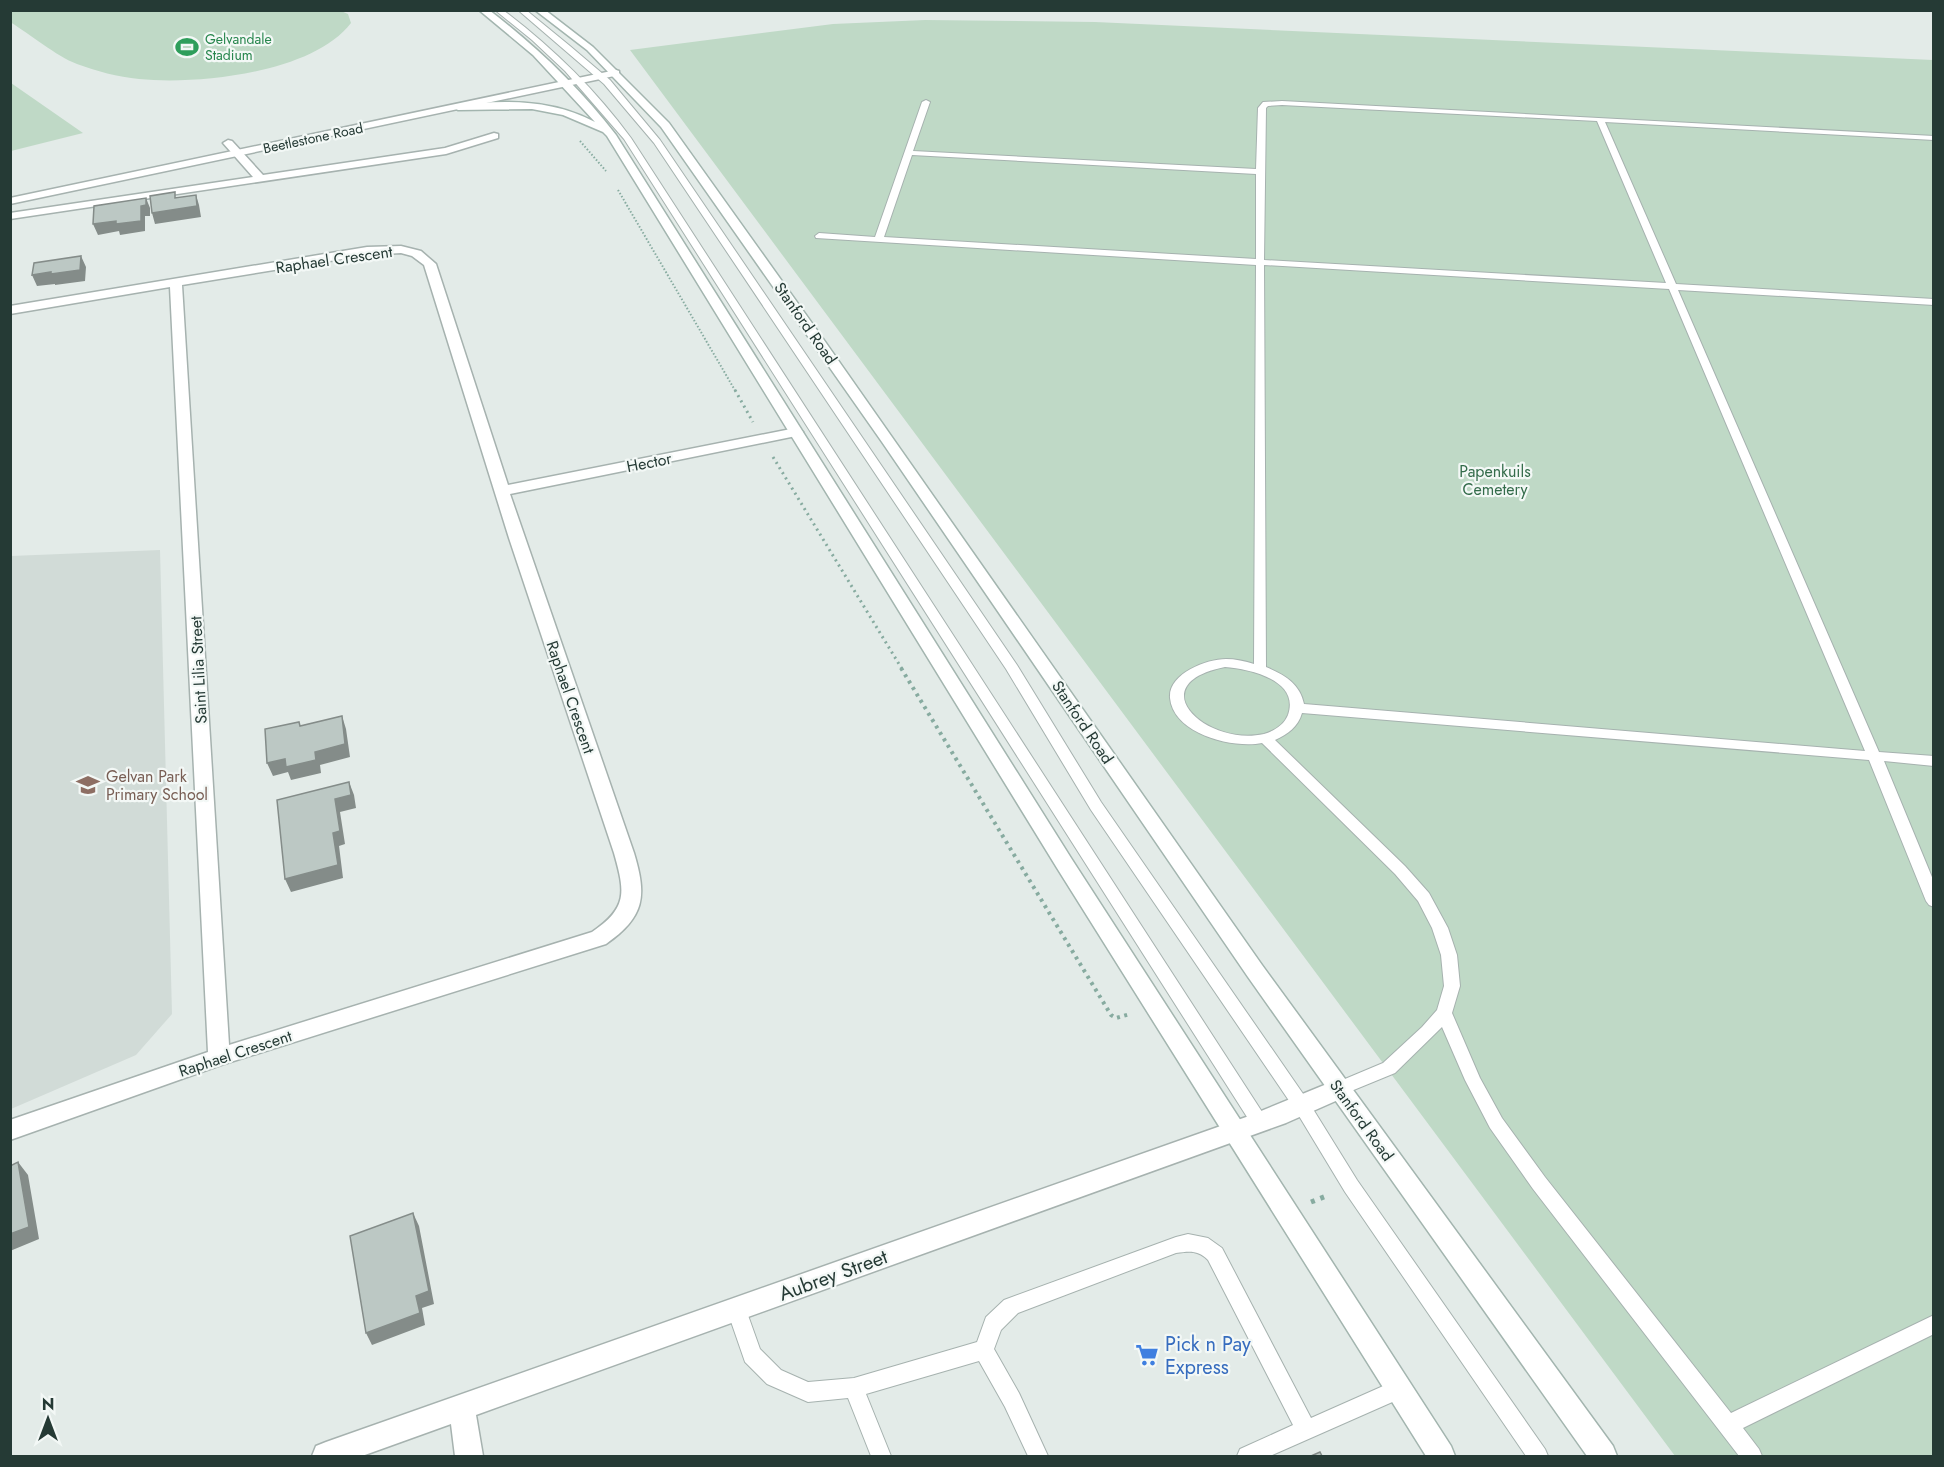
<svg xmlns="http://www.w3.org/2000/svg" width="1944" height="1467" viewBox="0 0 1944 1467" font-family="Jost,sans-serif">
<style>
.built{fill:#d1dbd7}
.green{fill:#bfd9c6}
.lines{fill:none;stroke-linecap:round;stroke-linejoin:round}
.service-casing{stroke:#a6b2af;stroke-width:2}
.minor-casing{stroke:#a6b2af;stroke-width:3}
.tertiary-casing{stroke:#a6b2af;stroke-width:3}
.secondary-casing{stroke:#a3b5af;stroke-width:3}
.path-far3{stroke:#87aba0;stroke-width:2;stroke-dasharray:1.5 2;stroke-linecap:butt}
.path-far2{stroke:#87aba0;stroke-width:3;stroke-dasharray:2 4;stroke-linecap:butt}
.path-far1{stroke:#87aba0;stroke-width:4;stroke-dasharray:3 4.5;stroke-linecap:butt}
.path{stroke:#87aba0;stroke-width:5;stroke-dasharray:4 6;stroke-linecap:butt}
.service{fill:#fff;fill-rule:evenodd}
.minor{fill:#fff;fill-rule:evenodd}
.tertiary{fill:#fff;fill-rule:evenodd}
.secondary{fill:#fff;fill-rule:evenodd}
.shaded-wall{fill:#848c89}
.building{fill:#bcc8c4;stroke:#848c89;stroke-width:1.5}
.labels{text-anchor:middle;stroke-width:4.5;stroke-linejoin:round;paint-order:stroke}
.far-leisure-label{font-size:14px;fill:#27864d;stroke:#f3f8f6;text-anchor:start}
.far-street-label{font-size:14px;fill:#253a35;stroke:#f3f8f6}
.street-label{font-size:16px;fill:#253a35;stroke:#f3f8f6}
.park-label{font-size:16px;fill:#346c4b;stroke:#f3f8f6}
.education-label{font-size:16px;fill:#785e54;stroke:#f3f8f6;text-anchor:start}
.near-street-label{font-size:20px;fill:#253a35;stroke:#f3f8f6}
.near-shop-label{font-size:20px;fill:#366cbe;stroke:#f3f8f6;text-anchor:start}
</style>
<rect width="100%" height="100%" fill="#e3ebe8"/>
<path class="built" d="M160 550 172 1014 136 1055 11 1109V556Z"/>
<path class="green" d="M341 11 348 14 351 23C313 73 198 85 139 79 118 77 96 71 77 64 56 56 30 34 10 22L11 10Z
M925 20 1095 22 1933 60V1456H1675L630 50 833 24Z
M11 83 83 133 11 151Z"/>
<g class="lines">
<g class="service-casing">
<path id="service" d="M495 10H503C552 47 595 89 631 138L1266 1118 1269 1123 1266 1128 1260 1130 1254 1128 624 139 565 71 532 40Z
M518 10H526L570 46 610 80 660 140 1017 665 1101 802 1308 1101 1357 1180 1545 1449 1548 1456H1526L1345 1192 1296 1111 1091 810 1006 669 654 143 604 84Z
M926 100 930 102 913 151 1256 169 1258 108 1263 102 1282 101 1934 136V140L1605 122 1676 284 1934 299V305L1678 290 1879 752 1934 756V766L1884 761 1934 882V907L1929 905 1926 901 1869 760 1302 713C1298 727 1288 734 1275 740L1405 866 1429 893 1448 928 1457 955 1460 986 1452 1013 1480 1078 1502 1118 1545 1177 1731 1413 1934 1315V1334L1743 1428 1759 1449 1762 1456H1739L1533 1189 1490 1128 1465 1080 1442 1027 1395 1073 1339 1096 1333 1094 1331 1089 1333 1084 1383 1063 1422 1027 1437 1010 1444 986 1441 955 1432 928 1418 901 1395 874 1262 743C1234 749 1173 734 1170 698 1168 674 1206 659 1226 659 1235 659 1245 661 1254 664L1256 265 816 238 815 236 819 233 875 237 922 102ZM1282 105 1597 121 1666 283 1264 260 1266 108 1268 106ZM912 155 1256 174V259L884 237ZM1264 265 1669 289 1865 751 1304 704C1300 684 1285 675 1266 667ZM1225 667C1250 669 1300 680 1288 715 1284 725 1274 731 1264 734 1206 747 1139 684 1225 667Z
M1188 1234 1208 1238 1222 1248 1311 1418 1399 1379 1406 1382 1409 1389 1406 1396 1270 1456H1237L1240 1449 1293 1425 1208 1260C1198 1250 1190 1251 1176 1253L1018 1313 1001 1330 994 1349 1019 1393 1048 1456H1028L1005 1407 979 1361 866 1394 891 1456H871L848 1398 808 1402 767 1384 745 1362 727 1310 730 1304 737 1301 744 1304 760 1349 781 1370 808 1382 854 1378 977 1342 986 1317 1004 1300 1176 1237Z"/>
</g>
<g class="minor-casing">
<path id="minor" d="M494 133 498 134V138L446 154 10 219V213L253 177 223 143 228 140 232 141 263 175 445 148Z
M401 246 421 251 436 264 508 485 796 428 803 432 796 436 510 494 634 853C647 896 645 917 606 944L221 1065 10 1140V1120L208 1052 170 287 10 314V306L367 247ZM401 253 412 256 424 265 509 538 614 853C625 892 628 908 592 932L229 1045 182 285 367 255Z
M1339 1079 1347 1082 1350 1089 1347 1096 1286 1123 476 1415 483 1456H455L451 1424 362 1456H312L316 1446 326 1442 1249 1116Z"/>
</g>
<g class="tertiary-casing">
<path id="tertiary" d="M616 70 619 71V75L10 204V198Z"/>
</g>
<g class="secondary-casing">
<path id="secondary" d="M479 10H489C536 46 580 88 616 135L1071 858 1451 1446 1455 1456H1426L1057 868 607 136 603 132 563 115 532 109 458 110 453 107C460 102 471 103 480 103 520 100 559 103 595 122L533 55Z
M535 10H545L593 47 669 123 819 333 1262 965 1613 1446 1617 1456H1587L1248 977 882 442 661 127 587 50Z"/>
</g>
<path class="path-far3" d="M580 141 606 171
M618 190 736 392"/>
<path class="path-far2" d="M735 390 753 422
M773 457 902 669"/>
<path class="path-far1" d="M901 668 1111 1015 1116 1018 1130 1014"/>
<path class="path" d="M1311 1202 1329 1195"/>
<use href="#service" class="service"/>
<use href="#minor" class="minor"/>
<use href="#tertiary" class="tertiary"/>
<use href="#secondary" class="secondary"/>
</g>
<path class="shaded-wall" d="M196 195 199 205 201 217 155 224 152 213Z
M146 198 150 208V216H145V231L120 235 119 231 98 235 93 224 141 206Z
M81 256 86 267 85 281 55 285V284L37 286 32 275 51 272Z
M342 716 346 729 350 757 320 765 321 773 291 780 288 772 273 776 267 763 315 752Z
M349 782 354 795 356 808 340 812 345 844 339 846 343 878 291 892 285 879 333 833 335 799Z
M18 1162 28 1175 39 1239 10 1251V1234Z
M413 1213 419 1226 434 1304 422 1308 425 1325 372 1345 366 1333 416 1296Z"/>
<path class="building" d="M175 192V198L196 195 197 206 152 213 150 196Z
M146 198V205L141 206V221L116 224V221L93 224 94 206Z
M81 256 80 270 51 274V272L32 275 34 263Z
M342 716 345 744 315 752 316 760 286 767 285 759 267 763 265 729 299 722 300 726Z
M349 782 351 795 335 799 340 831 333 833 338 865 285 879 277 800Z
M18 1162 29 1227 10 1234V1166Z
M413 1213 429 1291 416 1296 420 1313 366 1333 350 1236Z
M1320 1452 1322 1456H1311Z"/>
<defs>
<g id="stadium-bare" transform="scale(1.8)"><path d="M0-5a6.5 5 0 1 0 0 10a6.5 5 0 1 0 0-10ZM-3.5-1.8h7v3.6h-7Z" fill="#2e9e5b" stroke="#f3f8f6" stroke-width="2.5" paint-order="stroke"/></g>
<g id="school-bare" transform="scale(1.8)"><path d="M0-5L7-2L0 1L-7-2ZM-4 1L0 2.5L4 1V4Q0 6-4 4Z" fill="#8d6e63" stroke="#f3f8f6" stroke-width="2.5" paint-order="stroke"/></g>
<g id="supermarket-bare" transform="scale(1.8)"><path d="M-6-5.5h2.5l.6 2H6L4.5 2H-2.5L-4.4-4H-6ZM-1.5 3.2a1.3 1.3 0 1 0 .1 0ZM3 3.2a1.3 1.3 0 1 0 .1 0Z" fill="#3f7fe0" stroke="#f3f8f6" stroke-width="2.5" paint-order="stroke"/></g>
</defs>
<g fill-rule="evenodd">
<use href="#stadium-bare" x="187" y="47"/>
<use href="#school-bare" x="88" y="785"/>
<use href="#supermarket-bare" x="1147" y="1355"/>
</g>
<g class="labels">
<g class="far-leisure-label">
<text x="205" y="44">Gelvandale<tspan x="205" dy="16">Stadium</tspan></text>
</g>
<g class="far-street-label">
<text transform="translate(313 138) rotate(-12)" y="5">Beetlestone Road</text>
</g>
<g class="street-label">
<text transform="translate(334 259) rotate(-8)" y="6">Raphael Crescent</text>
<text transform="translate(806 323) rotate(55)" y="6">Stanford Road</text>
<text transform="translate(649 462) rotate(-11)" y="6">Hector</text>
<text transform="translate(198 670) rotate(-93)" y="6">Saint Lilia Street</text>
<text transform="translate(571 697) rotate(71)" y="6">Raphael Crescent</text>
<text transform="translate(1083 722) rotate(56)" y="6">Stanford Road</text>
<text transform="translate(235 1053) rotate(-18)" y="6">Raphael Crescent</text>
<text transform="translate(1362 1120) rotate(54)" y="6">Stanford Road</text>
</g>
<g class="park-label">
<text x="1495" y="477">Papenkuils<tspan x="1495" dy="18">Cemetery</tspan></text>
</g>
<g class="education-label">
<text x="106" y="782">Gelvan Park<tspan x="106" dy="18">Primary School</tspan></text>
</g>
<g class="near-street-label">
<text transform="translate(833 1275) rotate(-20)" y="7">Aubrey Street</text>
</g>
<g class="near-shop-label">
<text x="1165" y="1351">Pick n Pay<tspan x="1165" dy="23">Express</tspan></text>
</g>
</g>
<rect width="1944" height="1467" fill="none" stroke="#253a35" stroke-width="24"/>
<g transform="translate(48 1419)" stroke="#f3f8f6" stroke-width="4.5" paint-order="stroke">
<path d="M0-4.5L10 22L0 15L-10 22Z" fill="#253a35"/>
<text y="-9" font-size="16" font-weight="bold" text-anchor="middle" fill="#253a35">N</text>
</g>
</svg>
